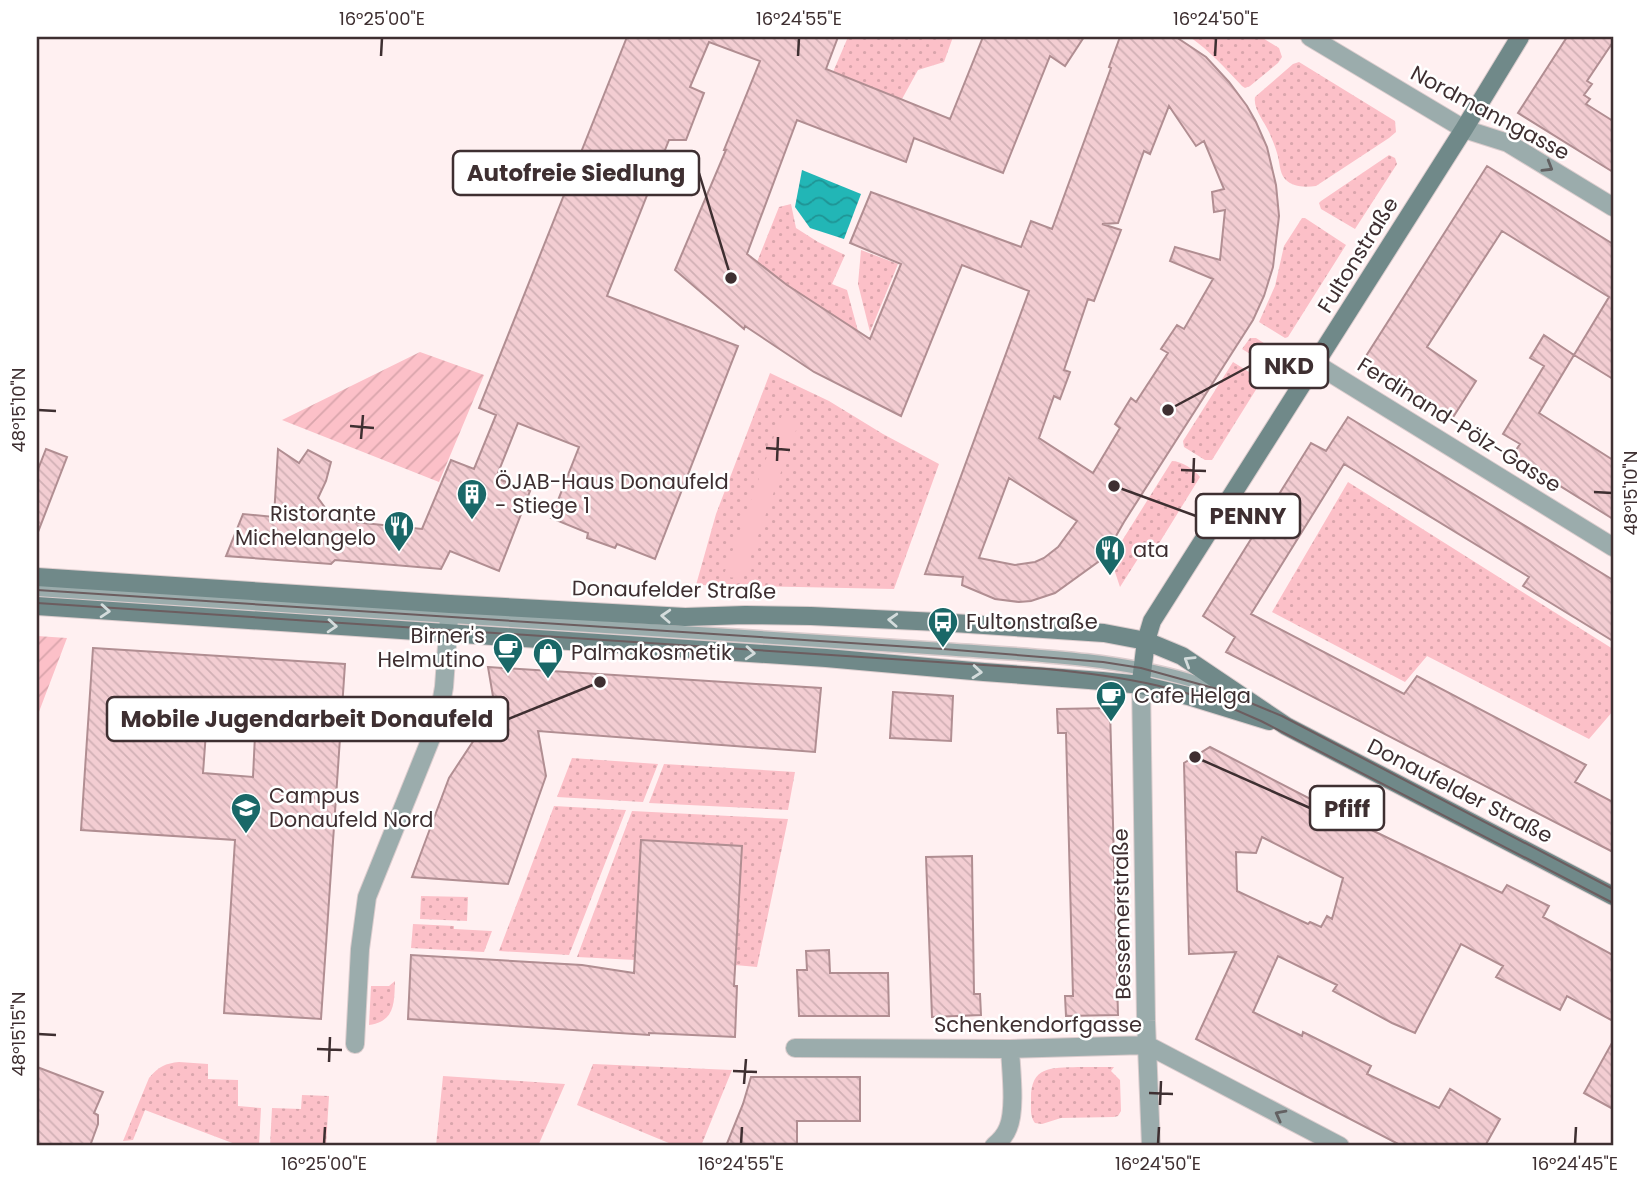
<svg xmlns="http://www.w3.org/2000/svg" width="1650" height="1183" viewBox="0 0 1650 1183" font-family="Poppins,sans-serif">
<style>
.grass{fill:url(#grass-dots)}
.garden{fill:url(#garden-furrows)}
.pitch{fill:#fcc0c8}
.water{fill:url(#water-waves)}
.building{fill:url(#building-back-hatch);stroke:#b18e92;stroke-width:2;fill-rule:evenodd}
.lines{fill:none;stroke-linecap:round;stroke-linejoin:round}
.lane-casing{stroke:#dccdce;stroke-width:15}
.street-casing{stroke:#dccdce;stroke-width:20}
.secondary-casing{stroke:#dccdce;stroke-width:20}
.lane{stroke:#9bacac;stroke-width:12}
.street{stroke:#9bacac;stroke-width:18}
.secondary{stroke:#708989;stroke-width:18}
.tram{stroke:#6c5d5f;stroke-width:2}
.oneway{stroke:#636162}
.oneway2{stroke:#d4dcdc}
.ticks{fill:none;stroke:#3e2f31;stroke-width:2.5}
.labels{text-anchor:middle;stroke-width:5;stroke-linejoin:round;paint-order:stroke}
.street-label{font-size:21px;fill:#3e2f31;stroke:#fff}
.poi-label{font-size:21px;fill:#3e2f31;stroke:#fff;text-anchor:start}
.leader{fill:none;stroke:#3e2f31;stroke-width:2.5}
.callout-dot{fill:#3e2f31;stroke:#fff;stroke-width:2.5}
.callout{fill:#fff;stroke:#3e2f31;stroke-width:2.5}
.callout-label{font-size:23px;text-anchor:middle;font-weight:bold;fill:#3e2f31}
.neatline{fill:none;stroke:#3e2f31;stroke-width:2.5}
.ticks-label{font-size:18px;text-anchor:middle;fill:#3e2f31}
</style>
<defs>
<pattern id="grass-dots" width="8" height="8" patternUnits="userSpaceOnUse" patternTransform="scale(1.75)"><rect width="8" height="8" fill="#fcc0c8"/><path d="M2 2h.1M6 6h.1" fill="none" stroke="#d9a5ac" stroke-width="1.8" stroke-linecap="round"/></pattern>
<pattern id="garden-furrows" width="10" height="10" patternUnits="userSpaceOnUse" patternTransform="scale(1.75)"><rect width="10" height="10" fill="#fcc0c8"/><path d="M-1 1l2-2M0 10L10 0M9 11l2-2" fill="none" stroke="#d9a5ac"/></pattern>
<pattern id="water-waves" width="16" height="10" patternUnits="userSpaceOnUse" patternTransform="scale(1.75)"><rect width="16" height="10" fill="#22b6b6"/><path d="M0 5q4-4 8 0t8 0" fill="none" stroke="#1f9495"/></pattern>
<pattern id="building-back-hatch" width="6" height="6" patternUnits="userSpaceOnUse" patternTransform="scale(1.75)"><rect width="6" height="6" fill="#f3cdd2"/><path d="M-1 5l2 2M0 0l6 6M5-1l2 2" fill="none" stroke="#d1b0b5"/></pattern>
</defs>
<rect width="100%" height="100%" fill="#fff0f1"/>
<path class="grass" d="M848 37H953L944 62 918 70 902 99 833 72Z
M1190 37H1261L1279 48 1282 57 1278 63 1250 86 1245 88 1242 86C1225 68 1210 51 1190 37Z
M1299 62 1395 121 1396 132 1389 138 1316 186C1306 187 1293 188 1285 179 1279 172 1280 162 1277 153 1275 146 1272 139 1269 132 1264 121 1253 109 1255 97L1293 64Z
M1389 155 1395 158 1397 164 1355 229 1321 209 1319 203 1321 201Z
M791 204 796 228 818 242 845 255 832 284 847 290 858 331 787 285 757 262 779 207Z
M1302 218H1305L1346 245 1288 337 1285 338 1259 322 1275 286 1284 246Z
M861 250 898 264 870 332 858 284Z
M1250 338H1256L1278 352 1270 366 1242 349Z
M1233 362 1262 380 1212 460H1205L1184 447 1183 441Z
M770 373 829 401 883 434 939 464 894 589 696 585 716 514Z
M1172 461C1181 461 1194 469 1200 477L1150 558 1141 554 1120 587 1115 572V552Z
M1348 482 1613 649V711L1589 739 1427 656 1405 682 1272 612Z
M572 758 658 764 643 802 557 797Z
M664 764 795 772 788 810 649 803Z
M554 806 626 810 569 955 499 951Z
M632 811 788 819 757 967 735 965 741 846 641 840 635 960 577 957Z
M421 896 468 897 467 921 420 919Z
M413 924 454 926V929L492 931 484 952 411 948Z
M395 981C394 1002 396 1021 369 1025L371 986H389Z
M179 1062 208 1064V1079L238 1080V1106L261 1108 259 1146H235V1144L145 1110 133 1140 123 1141 149 1078C158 1067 166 1063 179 1062Z
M593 1064 732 1070 701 1146H676L577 1105Z
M1078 1067H1114L1111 1071 1120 1080 1121 1111 1118 1116 1114 1117 1061 1118 1042 1124 1035 1123C1030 1116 1031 1109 1031 1101 1030 1066 1050 1068 1078 1067Z
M443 1076 565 1084 538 1146H436Z
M302 1095 329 1096 326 1146H270L272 1108 301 1109Z"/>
<path class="garden" d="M420 352 484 375 439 482 282 420Z
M37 636 67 638 37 717Z"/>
<path class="pitch" d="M782 415 799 422 743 578 723 577Z"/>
<path class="water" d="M802 170 861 194 844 239 810 228 795 207Z"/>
<path class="building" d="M627 37H838L826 69 950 119 983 37H1084L1065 66 1050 56 1003 173 914 138 906 162 797 120 747 254 787 285 870 339 901 264 850 243 871 192 1021 247 1031 221 1052 229 1111 68 1109 67 1120 37H1176L1206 57 1229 82 1247 106 1256 122 1267 147 1276 185 1279 216 1273 267 1264 296 1253 320 1124 522 1108 550 1109 554 1055 593 1031 601 1019 602 995 599 962 585 963 577 925 574 1029 291 962 265 901 416 814 372 745 326 744 329 675 270 726 150H724L760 61 709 42 690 87 704 93 686 140H669L607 296 738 346 655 559 617 544 615 548 587 538 588 533 551 518 579 447 518 423 496 478 530 491 499 571 450 551 441 569 335 560 331 564 226 556 243 514 274 517 278 449 299 463 308 450 331 462 326 481 318 498 334 520 422 529 451 460 474 469 496 415 479 408ZM1169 106 1196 146 1204 141 1224 189 1212 192 1214 212 1225 210 1220 260 1175 247 1170 261 1213 279 1184 329 1177 325 1161 349 1168 353 1136 402 1131 398 1115 424 1120 428 1093 473 1039 438 1054 396 1060 399 1070 372 1064 370 1088 299 1094 301 1121 230 1102 224 1118 223 1144 151 1150 154ZM1009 478 1077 521 1058 547 1044 558 1035 562 1015 565 979 558Z
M1567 37H1613V42L1587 81 1592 84 1584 95 1590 99 1586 104 1613 121V172L1518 113Z
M1487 166 1613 244V379L1574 355 1609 297 1502 231 1427 347 1476 381 1452 419 1361 364Z
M1544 335 1574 355 1539 413 1613 460V519L1512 456 1520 444 1503 434 1544 366 1530 358Z
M1348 417 1613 580V641L1523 586 1529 577 1344 464 1251 614 1404 694 1417 676 1586 765 1575 782 1613 802V852L1226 652 1235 637 1203 616 1311 443 1326 451Z
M46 449 67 457 38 532H37V472Z
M93 648 345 664 321 1019 224 1013 235 840 81 830ZM206 732 255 735 253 777 203 773Z
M488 667 821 688 815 752 538 731 546 776 508 884 412 877 449 778 495 708Z
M893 692 953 696 951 741 890 738Z
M1110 708 1118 1015 1066 1016 1065 996H1073L1066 733H1058L1057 709Z
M1210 747 1357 823 1502 893 1507 885 1549 906 1543 917 1613 955V1021L1567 996 1560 1010 1496 977 1503 966 1461 944 1415 1033 1392 1023 1333 991 1337 985 1278 956 1253 1012 1302 1036 1303 1032 1371 1066 1367 1074 1439 1108 1450 1089 1500 1119 1485 1146H1402L1196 1039 1236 952 1189 954 1184 763ZM1262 837 1343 878 1332 919 1327 916 1321 927 1310 922 1308 924 1237 891 1236 852 1256 853Z
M641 840 742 846 734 986H737L735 1037 649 1033V1035L408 1019 411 955 582 965 634 973Z
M972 856 974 994H980L981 1015 932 1017 926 857Z
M829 950 830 973H888L889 1016H799L797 970H807L806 951Z
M1613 1041V1109L1584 1093Z
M37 1067 103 1092 94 1113 98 1115V1124L90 1146H37Z
M751 1077H860V1121H797V1146H726L743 1104Z"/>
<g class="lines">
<g class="lane-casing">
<path id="lane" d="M37 590 943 649C1026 655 1110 657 1189 680 1206 685 1223 695 1239 702"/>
</g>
<g class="street-casing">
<path id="street" d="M1310 37 1464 129 1508 143 1613 207
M1316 364 1613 547
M1141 681 1146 1021 1151 1146
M355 1044 360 949 367 897 438 721 444 687 450 604
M795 1048 1010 1049 1147 1045 1340 1146
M994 1146C1000 1141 1005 1136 1008 1128 1016 1110 1011 1070 1010 1049"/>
</g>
<g class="secondary-casing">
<path id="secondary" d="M37 577 450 604 685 617 745 615 811 616 938 622 1104 633 1146 641 1182 656 1286 726 1613 896
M37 606 826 658 984 672 1102 681 1141 685 1188 696 1269 721
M1141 681 1146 641 1152 621 1464 129 1520 37"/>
</g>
<use href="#lane" class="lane"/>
<use href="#street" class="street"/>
<use href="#secondary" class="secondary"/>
<path class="tram" d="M37 590 943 649 1103 662 1141 668 1217 689 1282 716 1613 889
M37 603 1046 669C1123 676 1191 688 1261 721L1613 903"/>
</g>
<defs><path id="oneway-chevron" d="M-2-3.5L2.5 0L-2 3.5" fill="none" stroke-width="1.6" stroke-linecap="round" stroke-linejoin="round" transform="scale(1.75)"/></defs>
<g class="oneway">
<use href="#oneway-chevron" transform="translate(1548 167) rotate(31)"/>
<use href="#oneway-chevron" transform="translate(1280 1115) rotate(-152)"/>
</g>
<g class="oneway2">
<use href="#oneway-chevron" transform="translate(105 611) rotate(4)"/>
<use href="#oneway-chevron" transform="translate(666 616) rotate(-177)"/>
<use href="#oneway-chevron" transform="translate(893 620) rotate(-177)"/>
<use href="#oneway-chevron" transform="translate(332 626) rotate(4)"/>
<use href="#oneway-chevron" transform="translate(750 653) rotate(4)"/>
<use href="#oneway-chevron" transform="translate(1189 661) rotate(-148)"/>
<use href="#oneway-chevron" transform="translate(977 672) rotate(5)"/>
</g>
<path class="ticks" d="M381 56 382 38M798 56 799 38M1215 56 1216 38M38 410 56 411M350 426 374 428M361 439 363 415M766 448 790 450M777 461 778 437M1181 470 1206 471M1193 483 1194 458M1594 492 1612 493M38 1034 56 1035M317 1049 342 1050M329 1062 330 1037M733 1071 757 1072M744 1084 746 1059M1149 1093 1173 1094M1160 1105 1161 1081M324 1144 325 1127M741 1144 742 1127M1158 1144 1159 1127M1575 1144 1576 1127"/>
<defs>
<g id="building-pin" transform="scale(1.575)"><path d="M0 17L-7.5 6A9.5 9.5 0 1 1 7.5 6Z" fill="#1a6868" stroke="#fff"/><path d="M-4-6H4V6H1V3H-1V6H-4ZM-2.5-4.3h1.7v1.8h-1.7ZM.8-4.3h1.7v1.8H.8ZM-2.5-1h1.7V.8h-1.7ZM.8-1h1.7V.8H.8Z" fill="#fff"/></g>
<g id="restaurant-pin" transform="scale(1.575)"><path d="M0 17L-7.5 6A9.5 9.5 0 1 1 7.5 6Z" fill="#1a6868" stroke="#fff"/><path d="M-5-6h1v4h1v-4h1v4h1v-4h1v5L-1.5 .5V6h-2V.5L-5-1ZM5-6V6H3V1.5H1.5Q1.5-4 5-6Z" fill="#fff"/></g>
<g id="bus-pin" transform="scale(1.575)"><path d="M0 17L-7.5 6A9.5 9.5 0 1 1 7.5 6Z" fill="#1a6868" stroke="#fff"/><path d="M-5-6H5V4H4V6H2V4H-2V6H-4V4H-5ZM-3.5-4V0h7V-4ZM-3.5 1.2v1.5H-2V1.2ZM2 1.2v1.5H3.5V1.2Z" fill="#fff"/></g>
<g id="cafe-pin" transform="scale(1.575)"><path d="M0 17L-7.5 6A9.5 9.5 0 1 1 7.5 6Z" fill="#1a6868" stroke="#fff"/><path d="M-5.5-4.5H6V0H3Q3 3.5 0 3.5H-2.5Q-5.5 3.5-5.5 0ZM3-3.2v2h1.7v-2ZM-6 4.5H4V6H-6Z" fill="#fff"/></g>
<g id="shop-pin" transform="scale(1.575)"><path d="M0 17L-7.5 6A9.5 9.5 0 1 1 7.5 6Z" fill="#1a6868" stroke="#fff"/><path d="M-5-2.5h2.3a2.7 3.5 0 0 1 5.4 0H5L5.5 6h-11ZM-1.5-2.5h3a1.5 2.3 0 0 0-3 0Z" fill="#fff"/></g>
<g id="school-pin" transform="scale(1.575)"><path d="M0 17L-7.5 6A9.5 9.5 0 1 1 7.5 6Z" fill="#1a6868" stroke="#fff"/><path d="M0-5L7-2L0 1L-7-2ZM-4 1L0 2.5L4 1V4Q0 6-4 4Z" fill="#fff"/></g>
</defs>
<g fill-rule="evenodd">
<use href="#building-pin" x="472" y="494"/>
<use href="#restaurant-pin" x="399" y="526"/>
<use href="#restaurant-pin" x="1110" y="550"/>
<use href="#bus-pin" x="943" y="622"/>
<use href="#cafe-pin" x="508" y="648"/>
<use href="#shop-pin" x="548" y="653"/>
<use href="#cafe-pin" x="1111" y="696"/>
<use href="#school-pin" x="246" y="808"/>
</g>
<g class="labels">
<g class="street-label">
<text transform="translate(1490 113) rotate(28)" y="7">Nordmanngasse</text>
<text transform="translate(1358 255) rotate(-58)" y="7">Fultonstraße</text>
<text transform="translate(1459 425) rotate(32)" y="7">Ferdinand-Pölz-Gasse</text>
<text transform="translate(674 590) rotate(1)" y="7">Donaufelder Straße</text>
<text transform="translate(1460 791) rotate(27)" y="7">Donaufelder Straße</text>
<text transform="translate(1122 914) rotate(-91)" y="7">Bessemerstraße</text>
<text x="1038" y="1032">Schenkendorfgasse</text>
</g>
<g class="poi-label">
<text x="495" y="489">ÖJAB-Haus Donaufeld<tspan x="495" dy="24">- Stiege 1</tspan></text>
<text x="376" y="521" text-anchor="end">Ristorante<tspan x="376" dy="24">Michelangelo</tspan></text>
<text x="1133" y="557">ata</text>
<text x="966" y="629">Fultonstraße</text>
<text x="485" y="643" text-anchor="end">Birner's<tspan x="485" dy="24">Helmutino</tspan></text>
<text x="571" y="660">Palmakosmetik</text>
<text x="1134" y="703">Cafe Helga</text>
<text x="269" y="803">Campus<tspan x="269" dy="24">Donaufeld Nord</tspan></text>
</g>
</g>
<path class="leader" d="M731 278L699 173M1168 410L1250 366M1114 486L1196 516M600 682L508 719M1195 757L1310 808"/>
<g class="callout-dot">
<circle cx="731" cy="278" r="7"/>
<circle cx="1168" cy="410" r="7"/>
<circle cx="1114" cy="486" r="7"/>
<circle cx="600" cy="682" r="7"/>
<circle cx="1195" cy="757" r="7"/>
</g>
<g class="callout">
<rect x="453" y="151" width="246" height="44" rx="7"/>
<rect x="1250" y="344" width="78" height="44" rx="7"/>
<rect x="1196" y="494" width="104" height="44" rx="7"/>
<rect x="107" y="697" width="401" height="44" rx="7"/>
<rect x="1310" y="786" width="74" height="44" rx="7"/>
</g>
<g class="callout-label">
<text x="576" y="181">Autofreie Siedlung</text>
<text x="1289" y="374">NKD</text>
<text x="1248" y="524">PENNY</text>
<text x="307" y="727">Mobile Jugendarbeit Donaufeld</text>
<text x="1347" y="817">Pfiff</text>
</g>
<rect width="1650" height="1183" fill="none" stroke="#ffffff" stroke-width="77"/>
<rect x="38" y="38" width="1574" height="1106" class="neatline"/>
<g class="ticks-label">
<text x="382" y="25">16°25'00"E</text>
<text x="799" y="25">16°24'55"E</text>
<text x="1216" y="25">16°24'50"E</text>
<text transform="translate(19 410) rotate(-90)" y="6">48°15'10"N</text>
<text transform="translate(1631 493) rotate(-90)" y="6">48°15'10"N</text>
<text transform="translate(19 1034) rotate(-90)" y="6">48°15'15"N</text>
<text x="324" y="1170">16°25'00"E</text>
<text x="741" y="1170">16°24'55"E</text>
<text x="1158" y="1170">16°24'50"E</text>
<text x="1575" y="1170">16°24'45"E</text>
</g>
</svg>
